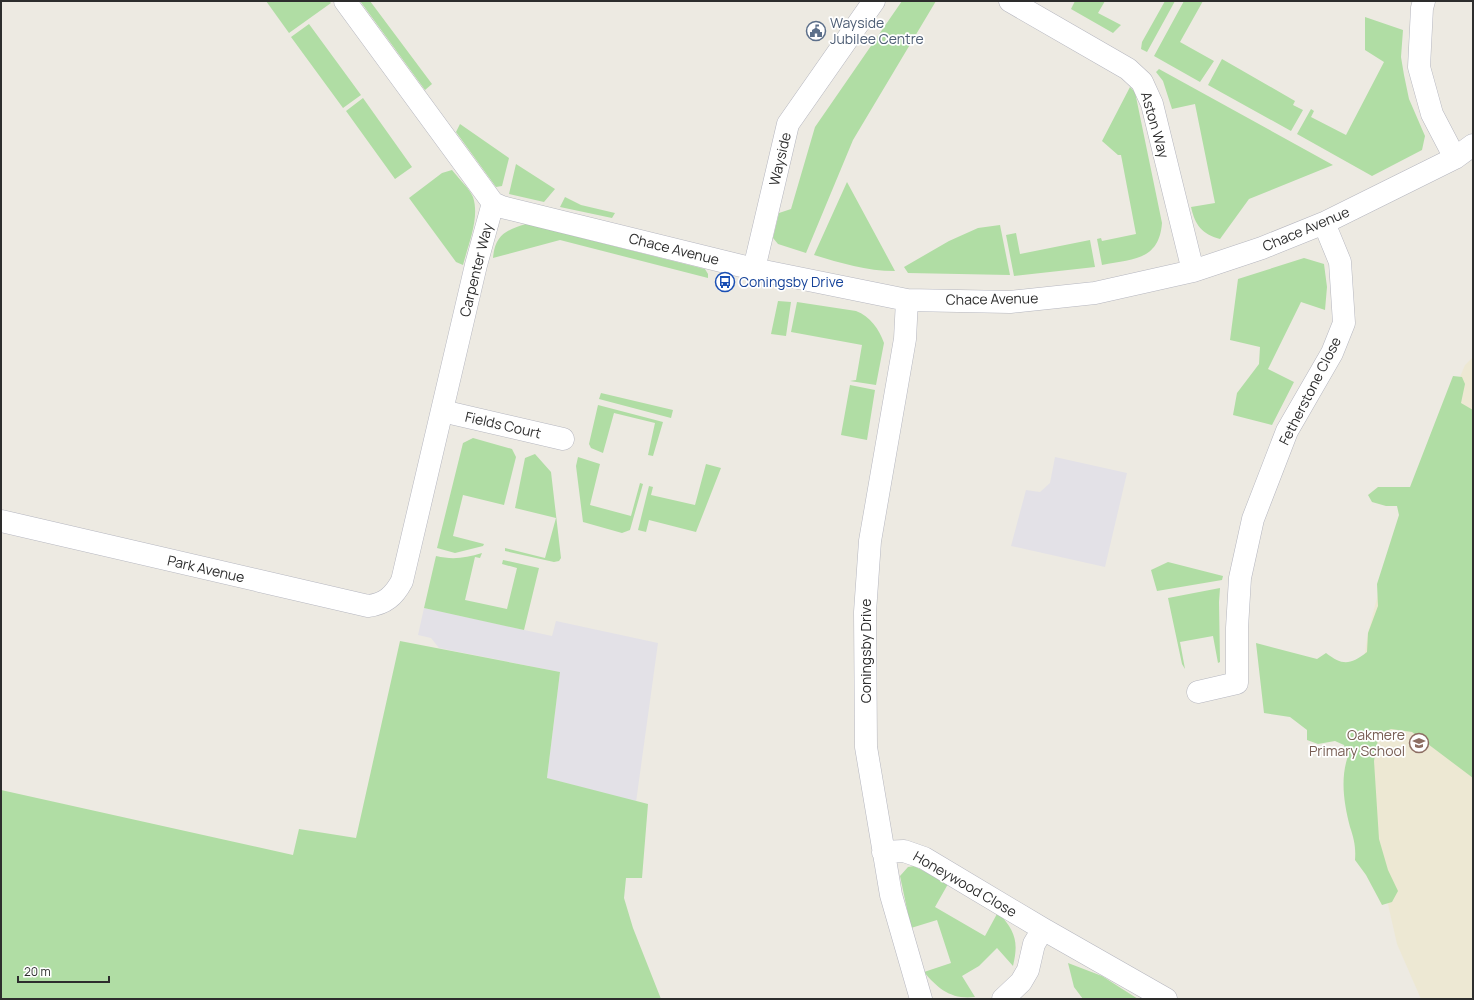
<svg xmlns="http://www.w3.org/2000/svg" width="1474" height="1000" viewBox="0 0 1474 1000" font-family="Manrope,sans-serif">
<style>
.industrial{fill:#e3e1e7}
.education{fill:#ede8d3}
.green{fill:#b0dda4}
.lines{fill:none;stroke-linecap:round;stroke-linejoin:round}
.minor-casing{stroke:#b5b6bf;stroke-width:23}
.minor{stroke:#fff;stroke-width:22}
.labels{text-anchor:middle;stroke-width:3.5;stroke-linejoin:round;paint-order:stroke}
.service-label{font-size:14px;fill:#4e5e75;stroke:#fff;text-anchor:start}
.street-label{font-size:14px;fill:#2d2d2d;stroke:#fff}
.transit-label{font-size:14px;fill:#164399;stroke:#fff;text-anchor:start}
.education-label{font-size:14px;fill:#785e54;stroke:#fff;text-anchor:end}
</style>
<rect width="100%" height="100%" fill="#edeae2"/>
<path class="industrial" d="M1055 457 1127 473 1105 567 1011 546 1026 490 1040 492 1050 483Z
M424 608 552 636 556 621 658 643 636 802 547 778 560 672 439 648 431 638 418 635Z"/>
<path class="education" d="M1473 357V999H1421L1397 944 1368 816 1362 671 1368 633 1394 532 1465 365Z"/>
<path class="green" d="M266 1H329L331 3 289 33Z
M360 1H370L432 84 425 90Z
M902 1H936L853 140 806 253 778 244 773 238 779 213 791 209 815 127Z
M1075 1H1105L1098 13 1121 25 1113 33 1071 9Z
M1165 1H1175L1147 52 1141 49 1142 42Z
M1184 1H1203L1180 42 1214 61 1200 82 1154 56Z
M1365 17 1403 30 1401 57 1404 75 1409 99 1425 136 1422 150 1372 176 1297 134 1311 109 1314 111 1311 117 1346 135 1384 62 1365 50Z
M309 24 361 95 343 108 291 37Z
M1222 59 1295 101 1293 105 1303 110 1291 131 1208 85Z
M1159 69 1333 165 1249 199 1220 239C1202 234 1195 225 1191 207L1215 203 1195 104 1172 109 1163 81 1156 72Z
M1130 87 1135 92 1162 223C1159 261 1132 259 1102 265L1097 239 1101 238 1102 241 1136 234 1121 155H1118L1102 141Z
M363 98 412 167 395 179 346 111Z
M460 124 509 158 502 186 496 187 456 132Z
M516 164 555 189 544 202 509 194Z
M452 170C458 178 469 188 473 197 480 218 468 245 463 265L456 262 409 198 442 173Z
M847 182 895 271C866 271 841 263 814 255Z
M565 197 581 205 615 213 612 218 560 207Z
M526 224 705 269 708 274V278L560 240 493 258C495 235 506 230 526 224Z
M1000 225 1010 275 908 273 904 267 949 241 978 228Z
M1016 233 1020 254 1090 240 1095 267 1014 276 1006 235Z
M1304 258 1324 264 1327 287 1325 310 1301 302 1268 369 1294 382 1272 425 1233 415 1237 393 1259 364 1260 347 1230 340 1238 279Z
M778 301 791 302 786 336 771 334Z
M797 302 856 311C870 316 879 329 884 343L876 385 850 381 856 380 862 345 791 332Z
M1453 376 1462 377 1465 384 1461 403 1473 410V778L1412 732 1391 729 1379 734 1374 761 1379 839 1388 870 1398 891 1392 902 1382 905 1366 875 1355 860C1356 847 1354 839 1350 827 1344 804 1340 779 1348 756L1344 745 1335 741 1318 744 1307 740V730L1290 717 1264 713 1256 643 1317 659 1326 653C1343 666 1350 665 1367 652L1368 633 1378 606 1377 584 1399 515 1397 506H1386L1372 502 1368 495 1378 487H1410Z
M850 385 875 390 867 440 841 435Z
M601 393 673 410 671 418 599 399Z
M598 405 663 422 653 456 648 455 655 423 614 413 603 453 591 448 589 444Z
M473 438 512 449 516 457 504 505 463 495 453 536 484 544 483 546 455 553 437 548 463 443Z
M535 454 551 472 561 558 559 561 554 562 505 551V548L545 558 556 518 515 508 525 458Z
M578 457 600 464 590 505 631 516 640 483 643 484 630 530 622 533 583 522 576 466Z
M706 464 721 468 696 532 649 520 646 532 638 530 649 486 653 487 651 495 695 505Z
M482 553 480 558 475 557 465 600 507 609 517 568 502 564 503 560 539 568 524 630 424 608 436 556C453 560 465 558 482 553Z
M1168 562 1223 576 1222 580 1157 591 1151 570Z
M1220 588 1219 602 1220 662 1218 663 1213 636 1180 642 1185 669 1182 664 1168 598Z
M400 641 560 672 547 778 648 804 642 878H626L624 898 633 928 661 999H1V790L293 855 299 829 356 838Z
M914 866 948 884 935 907 985 936 998 912C1015 931 1019 941 1013 966L997 948 979 966 962 976 975 997C952 1000 938 989 924 972L951 963 937 920 911 928 900 876 908 867Z
M1068 963 1102 976 1138 999H1083L1074 987Z"/>
<g class="lines">
<g class="minor-casing">
<path id="minor" d="M345 1 493 203 502 207 754 269 907 300 1010 302 1095 293 1193 271 1262 248 1324 223 1455 158 1473 145
M1010 1 1128 69 1142 82 1152 104 1193 271
M1424 1 1422 8 1419 67 1432 114 1455 158
M754 269 788 124 874 1
M907 300 905 339 870 541 865 612 866 747 891 895 921 999
M442 411 563 439
M1 521 368 606C385 604 394 596 402 581L476 265 493 203
M1198 692 1237 683V628L1240 578 1253 519 1287 431 1332 353 1344 323 1340 262 1324 223
M883 852 904 851 924 858 1043 929 1166 999
M1003 999 1021 982 1028 970 1034 944 1043 929"/>
</g>
<use href="#minor" class="minor"/>
</g>
<defs>
<g id="civic-ring" transform="scale(1)"><circle r="9.5" fill="#fff" stroke="#5c6f8a" stroke-width="1.5"/><path d="M-.6-6.5H3V-4.5H.6V-3L4-1V1h2V6H-6V1h2V-1L-.6-3ZM-1.2 2.5V6h2.4V2.5Z" fill="#5c6f8a"/></g>
<g id="bus-ring" transform="scale(1)"><circle r="9.5" fill="#fff" stroke="#1a4fb4" stroke-width="1.5"/><path d="M-5-6H5V4H4V6H2V4H-2V6H-4V4H-5ZM-3.5-4V0h7V-4ZM-3.5 1.2v1.5H-2V1.2ZM2 1.2v1.5H3.5V1.2Z" fill="#1a4fb4"/></g>
<g id="school-ring" transform="scale(1)"><circle r="9.5" fill="#fff" stroke="#8d6e63" stroke-width="1.5"/><path d="M0-5L7-2L0 1L-7-2ZM-4 1L0 2.5L4 1V4Q0 6-4 4Z" fill="#8d6e63"/></g>
</defs>
<g fill-rule="evenodd">
<use href="#civic-ring" x="816" y="31"/>
<use href="#bus-ring" x="725" y="282"/>
<use href="#school-ring" x="1419" y="743"/>
</g>
<g class="labels">
<g class="service-label">
<text x="830" y="28">Wayside<tspan x="830" dy="16">Jubilee Centre</tspan></text>
</g>
<g class="street-label">
<text transform="translate(1155 125) rotate(74)" y="5">Aston Way</text>
<text transform="translate(780 159) rotate(-77)" y="5">Wayside</text>
<text transform="translate(1306 229) rotate(-23)" y="5">Chace Avenue</text>
<text transform="translate(674 249) rotate(14)" y="5">Chace Avenue</text>
<text transform="translate(476 270) rotate(-76)" y="5">Carpenter Way</text>
<text transform="translate(992 299) rotate(-1)" y="5">Chace Avenue</text>
<text transform="translate(1310 391) rotate(-63)" y="5">Fetherstone Close</text>
<text transform="translate(503 425) rotate(13)" y="5">Fields Court</text>
<text transform="translate(206 569) rotate(13)" y="5">Park Avenue</text>
<text transform="translate(866 651) rotate(-90)" y="5">Coningsby Drive</text>
<text transform="translate(965 884) rotate(30)" y="5">Honeywood Close</text>
</g>
<g class="transit-label">
<text x="739" y="287">Coningsby Drive</text>
</g>
<g class="education-label">
<text x="1405" y="740">Oakmere<tspan x="1405" dy="16">Primary School</tspan></text>
</g>
</g>
<rect width="1474" height="1000" fill="none" stroke="#2d2d2d" stroke-width="4"/>
<path d="M18 976v6h91v-6" fill="none" stroke="#2d2d2d" stroke-width="2"/>
<text x="24" y="976" font-size="12" fill="#2d2d2d" stroke="#ffffff" stroke-width="3" paint-order="stroke">20 m</text>
</svg>
